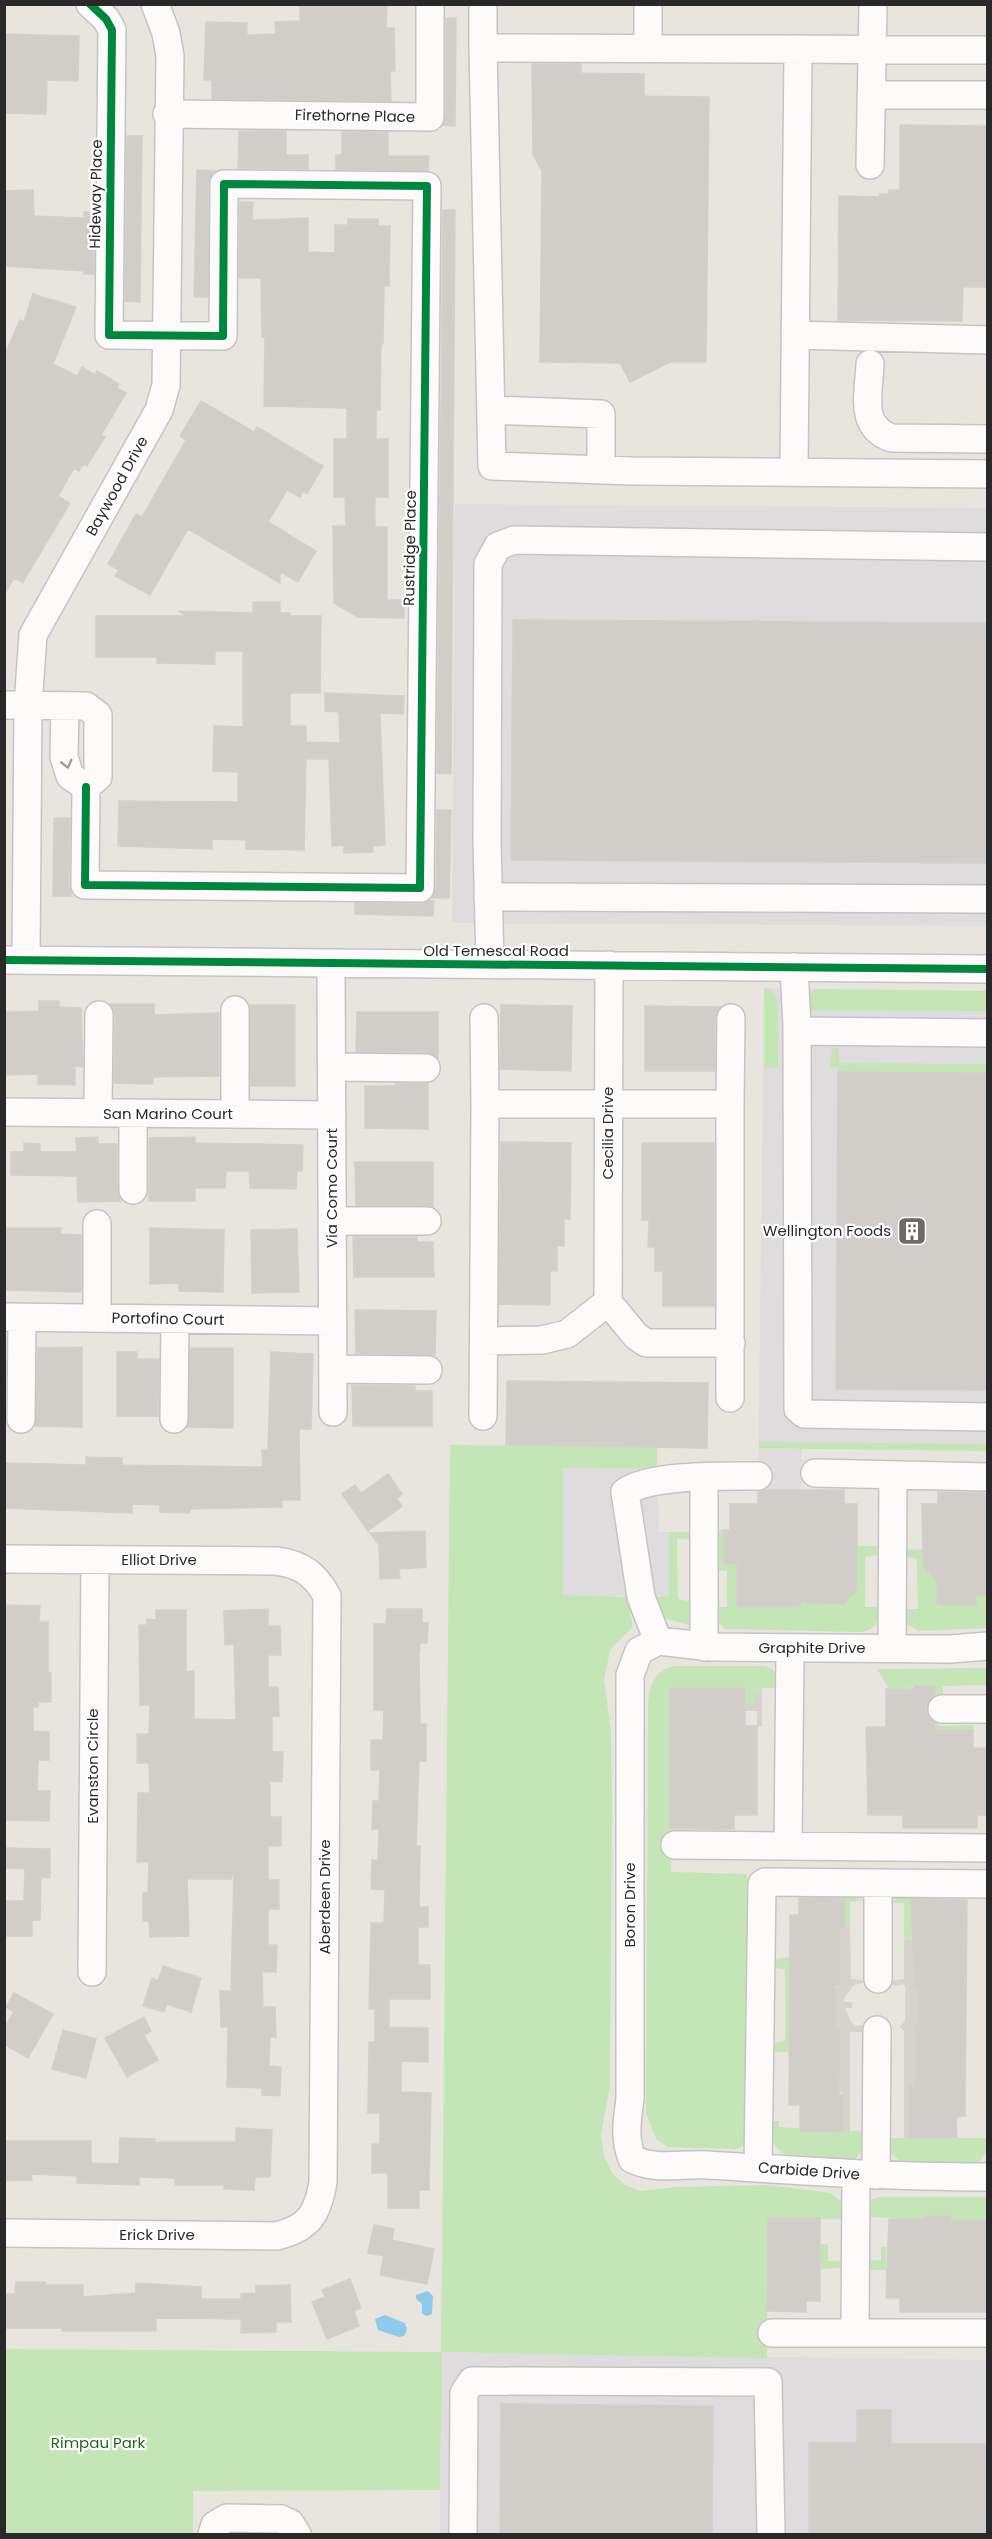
<svg xmlns="http://www.w3.org/2000/svg" width="992" height="2539" viewBox="0 0 992 2539" font-family="Poppins,sans-serif">
<style>
.industrial{fill:#dedcdd}
.green{fill:#c4e5b5}
.plaza{fill:#d6d3cd}
.water{fill:#8fcaec}
.building{fill:#d1cec9;stroke:#d3d0ca;stroke-width:1.5}
.lines{fill:none;stroke-linecap:round;stroke-linejoin:round}
.minor-casing{stroke:#c5c4c4;stroke-width:30}
.minor{stroke:#fcfbfa;stroke-width:27}
.cycleway-casing{stroke:#fff;stroke-width:11}
.cycleway{stroke:#00873e;stroke-width:8}
.oneway{stroke:#9d9c9c}
.labels{text-anchor:middle;stroke-width:4.5;stroke-linejoin:round;paint-order:stroke}
.street-label{font-size:15px;fill:#292929;stroke:#fff}
.poi-label{font-size:15px;fill:#292929;stroke:#fff;text-anchor:end}
.park-label{font-size:15px;fill:#1f6817;stroke:#fff}
</style>
<rect width="100%" height="100%" fill="#e8e5de"/>
<path class="industrial" d="M455 504 987 508V926L452 923Z
M764 988 987 991V1451L802 1449 801 1490H758Z
M563 1468 657 1469 659 1532H669V1596H563Z
M441 2352 987 2360V2534H440Z"/>
<path class="green" d="M764 988 773 992 778 1002V1068H764Z
M816 989 987 991V1011L805 1010 807 998Z
M838 1048 839 1063 987 1064V1073L838 1072V1067H830L832 1049Z
M759 1442 987 1444 988 1451 759 1448Z
M450 1445 657 1447V1469L563 1468V1595L627 1597 633 1627 610 1650 604 1680 611 1732 612 1803 610 2086 601 2134 604 2156 612 2173 625 2185 640 2191 676 2187 768 2185 830 2193 844 2203V2219H768L767 2358 442 2352 440 2490 193 2491V2534H5V2349L441 2352Z
M724 1530V1564H737L738 1607H800V1602L844 1604 857 1546H878V1555L865 1557V1607H879C878 1620 877 1629 862 1632L724 1629 716 1619V1607H727V1571L715 1570 714 1531Z
M669 1532H693L691 1539H677L678 1599 693 1602 692 1623 688 1625 661 1617 654 1597 669 1596Z
M923 1549V1567L937 1581V1604L976 1605V1595H987V1628L919 1631 906 1623 903 1609H918L917 1559 907 1557 905 1550Z
M673 1666H763L771 1668 776 1673 777 1688H762V1692H754V1704H745V1688L670 1829 671 1872 747 1874 746 2141 745 2146 736 2149 667 2147 656 2138 646 2114 648 1707C649 1687 652 1672 673 1666Z
M987 1668V1685L943 1686V1700L939 1703V1726L973 1725V1730H935V1686L889 1689 877 1669Z
M903 1895H911V1940H904V1903H890Z
M845 1896 865 1900 850 1902V1925L844 1926Z
M790 1957 789 2052H774L770 2044 785 2041V1969L774 1968 773 1960Z
M770 2121H779V2127L800 2128 801 2131H863V2149L855 2160 848 2161 785 2154C772 2147 771 2136 770 2121Z
M889 2138H987V2150L980 2161 972 2163 902 2162 890 2153Z
M879 2197H987V2221H951V2216H924V2219L867 2217C868 2207 868 2199 879 2197Z
M820 2244H828V2261H841L842 2268 820 2269Z
M881 2247H886V2270H868L867 2261 881 2260Z"/>
<path class="plaza" d="M754 1692H762V1727L757 1726V1711H745V1704H754Z
M850 1925 851 1979 867 1981 853 1986 843 2000 845 2002H852V2008H845L851 2022 856 2026 861 2025 866 2028V2032H850V2131L843 2132V2096L839 2090 840 2028 835 2025V1989L840 1984V1933L844 1926Z
M904 1940H914V1987H919V2024H914V2086H909L910 2138H904V2031L900 2027 905 2020V1986L903 1984 895 1986 888 1981 904 1979Z"/>
<path class="water" d="M428 2291 433 2296 432 2314 426 2316 422 2313V2304L416 2299V2295Z
M385 2315 405 2323 407 2330 404 2336 399 2337 378 2330 375 2319Z"/>
<path class="building" d="M300 4H387L386 28H394L395 71H390L391 101 212 99V80H204L206 22 247 23V35L276 34 275 22 300 21Z
M446 18H456L455 126 443 125 446 117Z
M4 34 79 36 78 81 47 80 46 114 4 113Z
M532 64H581V73L644 74V96L709 97 706 362H670L630 382 620 363 540 362 542 171 533 154Z
M900 125 987 126V287H963L962 321 838 320 839 196 879 197 880 194H889V190H900Z
M239 131H286V155H308V169L238 168Z
M342 132H388V156H429L428 171 336 169V155H342Z
M127 136H142L140 302 125 301Z
M197 170 215 171 208 184V297H194Z
M33 190 34 216 84 218V212H94V274H84V271L4 266V191Z
M240 202H253L252 220 308 218V252L335 253V225H348V219H378V226H390L389 286H384L383 344H381L380 410H376V439H388V497H375V527H387V600H404V618L358 617 334 603 333 526H346L345 497H334V439H347V408L264 406 265 337H262L261 278H239Z
M443 210H455L451 774 437 773Z
M33 294 76 307 53 364 77 376 82 367 95 375 97 371 119 384 117 388 126 393 101 435 105 437 87 466 84 464 79 471 74 468 58 496 70 503 23 582 14 578 4 595V356L20 320 24 322Z
M201 401 254 432 257 427 323 466 307 494 303 491 300 497 287 490 268 522 316 551 298 582 280 572V583L188 529 150 595 115 576 119 570 108 564 136 514 142 517 186 440 180 436Z
M253 602H280V613H290V616H321L320 693H290V726H306V742L340 743 339 712 325 711V693L404 696 403 714 380 713 385 845 373 846V852L344 853V845L332 846 329 759H306L304 850 246 849V840L212 839V849L118 846 119 801 238 802V772L213 771 214 726 243 727V651H215V664L157 663V657H96V616H187L178 611 253 613Z
M513 620 987 623V863L511 860Z
M437 810H451L449 898H432L436 888Z
M54 818H70L69 885 72 896H53Z
M429 901H434L433 916 355 914V903L420 904Z
M39 1001H59V1007L81 1008 83 1067 75 1066V1085L38 1084V1074L4 1075V1012L39 1011Z
M110 1004H154V1015L219 1013V1076L153 1077V1084L114 1083 115 1015Z
M250 1005H295V1086H251Z
M501 1005 572 1006 571 1071 500 1069Z
M645 1006 721 1007 715 1018V1071H645Z
M357 1012H438V1058L426 1052H356Z
M838 1072 987 1073V1390L836 1389Z
M396 1083H428V1129L365 1128V1086H396Z
M98 1137V1144H117V1190L121 1201 78 1202 77 1176 11 1175V1152H24V1143L40 1144V1152H77L76 1138Z
M195 1137V1143L303 1145 302 1171H297L296 1189 250 1188 249 1171H226L225 1188H195V1201H149V1138Z
M501 1142 571 1143 570 1219H564V1246H557V1271H550V1305L499 1304Z
M642 1143H714V1306H663V1271H655V1247H648L649 1220H642Z
M355 1162H433V1207L356 1205Z
M4 1228H61L60 1234 81 1235V1292L4 1290Z
M150 1228 224 1230 223 1292 179 1291V1283L150 1284Z
M297 1229 299 1292 252 1293 251 1230Z
M353 1237H417V1242H433L434 1277H354Z
M355 1310 436 1311 435 1355 356 1353Z
M82 1347V1427L35 1426 38 1348Z
M190 1348H233V1428L187 1427Z
M117 1352H137V1359H159L158 1416H117Z
M271 1352 313 1354 311 1429H299L300 1500H282V1507L190 1509V1513L160 1512V1505L132 1504V1513L4 1508V1463L86 1465V1457L122 1458V1465L263 1467 262 1450H268Z
M507 1381 708 1383 707 1448 506 1445Z
M352 1385 415 1386V1391H432V1426H353Z
M388 1474 402 1494 397 1499 402 1506 368 1531 342 1494 355 1485 361 1493Z
M765 1490H844V1504H857V1589L844 1604 800 1602V1607H737V1564H724V1530H730V1504H758V1492Z
M938 1492 987 1493V1595H976V1605L937 1604V1581L923 1567 922 1504H938Z
M425 1531 426 1567 399 1569 400 1578 380 1579 379 1545 370 1533Z
M4 1605 40 1606 39 1622H48V1673H51V1702H38V1707H33V1731L49 1732V1760H38L37 1791H50L49 1821 4 1820Z
M268 1609V1626H280L281 1655H268V1687H278L279 1716H272V1752H283L282 1782 270 1781V1817H281V1846H268V1880H279V1909H268V1945H277L276 1972H262L263 2007H275L276 2037H270L269 2066 281 2067 280 2096 262 2095V2088L227 2087 228 2027H221L220 1991H231L234 1870 231 1879H187L189 1936 150 1937 149 1921H143V1893L148 1892 149 1862H137L138 1793H150L149 1763H137V1734H149L150 1705H140L139 1625H147V1619L156 1620V1610H186V1672L194 1671V1719L236 1720 234 1644 225 1645 224 1611Z
M387 1609H422V1623H428L427 1643H420L419 1655 420 1724H426V1761H419L416 1846H420L419 1907H428V1927H418V1965H430V1999H389V2027L428 2028V2062L401 2061V2092L431 2093 429 2190H419V2208H388V2173H372V2144H380V2113H368L369 2042H375V2009H369L371 1923H384L385 1890 371 1889 372 1860H378L379 1829H372L373 1801H379L380 1770H371V1740H383L384 1710H374V1624H386Z
M914 1686H935V1695L929 1701 926 1708 929 1717 935 1723V1730H973V1748H987V1815H977V1828H903V1815H868L866 1727H886V1689H914Z
M670 1688H745V1726H757V1815H734V1829H670Z
M4 1848 50 1849V1878L41 1877 40 1920H32V1936H4V1901H24L25 1869 4 1868Z
M799 1898H845L844 1929 840 1930V1985L835 1986 836 2027 840 2028 839 2094 843 2096V2132L800 2131V2105H789L790 1915H799Z
M911 1899 967 1900 965 2116 956 2117 957 2138H910L909 2086H914V2024H919V1987H914Z
M163 1966 201 1978 191 2012 167 2004 164 2012 143 2006 152 1978 158 1981Z
M14 1993 53 2014 28 2058 4 2044V2028L14 2012 6 2007Z
M144 2017 151 2031 144 2035 158 2060 127 2077 105 2038Z
M63 2030 96 2039 86 2078 52 2069Z
M236 2128 272 2130 270 2177H255L254 2190 224 2189V2185H175V2178L139 2177V2185L77 2183V2176L31 2174 32 2180 4 2181V2141H91V2163L119 2164 120 2138 155 2139V2142H236Z
M924 2216H951V2221H987V2312H900V2298H886L889 2219H924Z
M768 2218H820V2301H806V2312L767 2311Z
M374 2225 394 2229 392 2240 434 2249 427 2284 380 2275 384 2256 368 2253Z
M350 2279 361 2308 354 2311 359 2326 327 2339 312 2302 325 2297 322 2290Z
M16 2282H45V2285H83V2297L136 2293V2283L201 2287V2299H241V2294L256 2293V2286L290 2285 291 2322H276V2332L241 2333V2319L156 2318V2331H62V2328H4V2294H15Z
M501 2404 713 2406 712 2535H500Z
M857 2410H891V2444H987V2535H809V2443H857Z"/>
<g class="lines">
<g class="minor-casing">
<path id="minor" d="M483 4V48
M648 48V4
M988 50 483 48 492 466 631 471 988 474
M871 95H988
M167 114 430 117V4
M870 165 873 4
M795 335 988 340
M870 364C869 393 858 427 892 438L988 439
M491 410 601 414V470
M794 471 798 49
M4 705 86 706 98 715V777L86 787 70 776 64 757 65 706
M86 787 85 885 420 888 427 186 224 184 223 336 109 335 112 30 106 19 90 4
M488 897 988 899
M4 960 988 969
M26 960 28 705 33 635 159 410 166 385 170 56 166 33 155 4
M331 964 333 1412
M490 964 487 842 488 564 498 546 514 540 988 547
M794 967 797 1025 801 1031 988 1033
M235 1010V1114
M484 1018 485 1104
M797 1025 798 1409 804 1414 988 1417
M332 1067 426 1068
M730 1104 731 1018
M4 1112 332 1115
M98 1113 99 1015
M133 1113V1190
M332 1221H427
M608 1302 609 965
M608 1302 636 1336 646 1343H731
M4 1317 332 1321
M97 1318V1224
M484 1341 542 1340 567 1334 608 1302
M333 1369 428 1370
M483 1416 485 1104H730V1398
M21 1419 22 1318
M174 1419 175 1319
M815 1473 988 1477
M4 1559 276 1561C301 1564 315 1574 327 1596L323 2182C318 2214 308 2229 276 2236L4 2233
M658 1641 641 1597 625 1492C651 1474 726 1476 758 1476
M988 1646 950 1649 712 1647 658 1641 639 1651 630 1675V2099C627 2121 624 2138 632 2159 657 2171 682 2163 708 2165 802 2171 894 2177 988 2177
M704 1647V1477
M892 1648 893 1477
M942 1709H988
M675 1845 988 1848
M788 1846 790 1648
M878 1883V1979
M92 1972 95 1560
M758 2168 762 1884 765 1882 988 1884
M876 2175 877 2030
M772 2333H988
M855 2333 856 2174
M212 2534 215 2525 227 2518 281 2519 290 2523 297 2534
M463 2534 464 2393 472 2381 768 2382 771 2534"/>
</g>
<use href="#minor" class="minor"/>
<g class="cycleway-casing">
<path id="cycleway" d="M86 787 85 885 420 888 427 186 224 184 223 336 109 335 112 30 106 19 90 4
M4 960 988 969"/>
</g>
<use href="#cycleway" class="cycleway"/>
</g>
<defs><path id="oneway-chevron" d="M-2-3.5L2.5 0L-2 3.5" fill="none" stroke-width="1.6" stroke-linecap="round" stroke-linejoin="round" transform="scale(1.5)"/></defs>
<use class="oneway" href="#oneway-chevron" transform="translate(67 764) rotate(76)"/>
<defs>
<g id="building-square" transform="scale(1.5)"><rect x="-9" y="-9" width="18" height="18" rx="4" fill="#6c6b68" stroke="#fff"/><path d="M-4-6H4V6H1V3H-1V6H-4ZM-2.5-4.3h1.7v1.8h-1.7ZM.8-4.3h1.7v1.8H.8ZM-2.5-1h1.7V.8h-1.7ZM.8-1h1.7V.8H.8Z" fill="#fff"/></g>
</defs>
<g fill-rule="evenodd">
<use href="#building-square" x="912" y="1231"/>
</g>
<g class="labels">
<g class="street-label">
<text transform="translate(355 116) rotate(1)" y="5">Firethorne Place</text>
<text transform="translate(96 194) rotate(-89)" y="5">Hideway Place</text>
<text transform="translate(117 486) rotate(-61)" y="5">Baywood Drive</text>
<text transform="translate(410 548) rotate(-89)" y="5">Rustridge Place</text>
<text x="496" y="956">Old Temescal Road</text>
<text x="168" y="1119">San Marino Court</text>
<text transform="translate(608 1133) rotate(-90)" y="5">Cecilia Drive</text>
<text transform="translate(332 1188) rotate(-90)" y="5">Via Como Court</text>
<text transform="translate(168 1319) rotate(1)" y="5">Portofino Court</text>
<text x="159" y="1565">Elliot Drive</text>
<text x="812" y="1653">Graphite Drive</text>
<text transform="translate(93 1766) rotate(-90)" y="5">Evanston Circle</text>
<text transform="translate(325 1897) rotate(-90)" y="5">Aberdeen Drive</text>
<text transform="translate(630 1905) rotate(-90)" y="5">Boron Drive</text>
<text transform="translate(809 2171) rotate(4)" y="5">Carbide Drive</text>
<text x="157" y="2240">Erick Drive</text>
</g>
<g class="poi-label">
<text x="891" y="1236">Wellington Foods</text>
</g>
<g class="park-label">
<text x="98" y="2448">Rimpau Park</text>
</g>
</g>
<rect width="992" height="2539" fill="none" stroke="#292929" stroke-width="12"/>
</svg>
